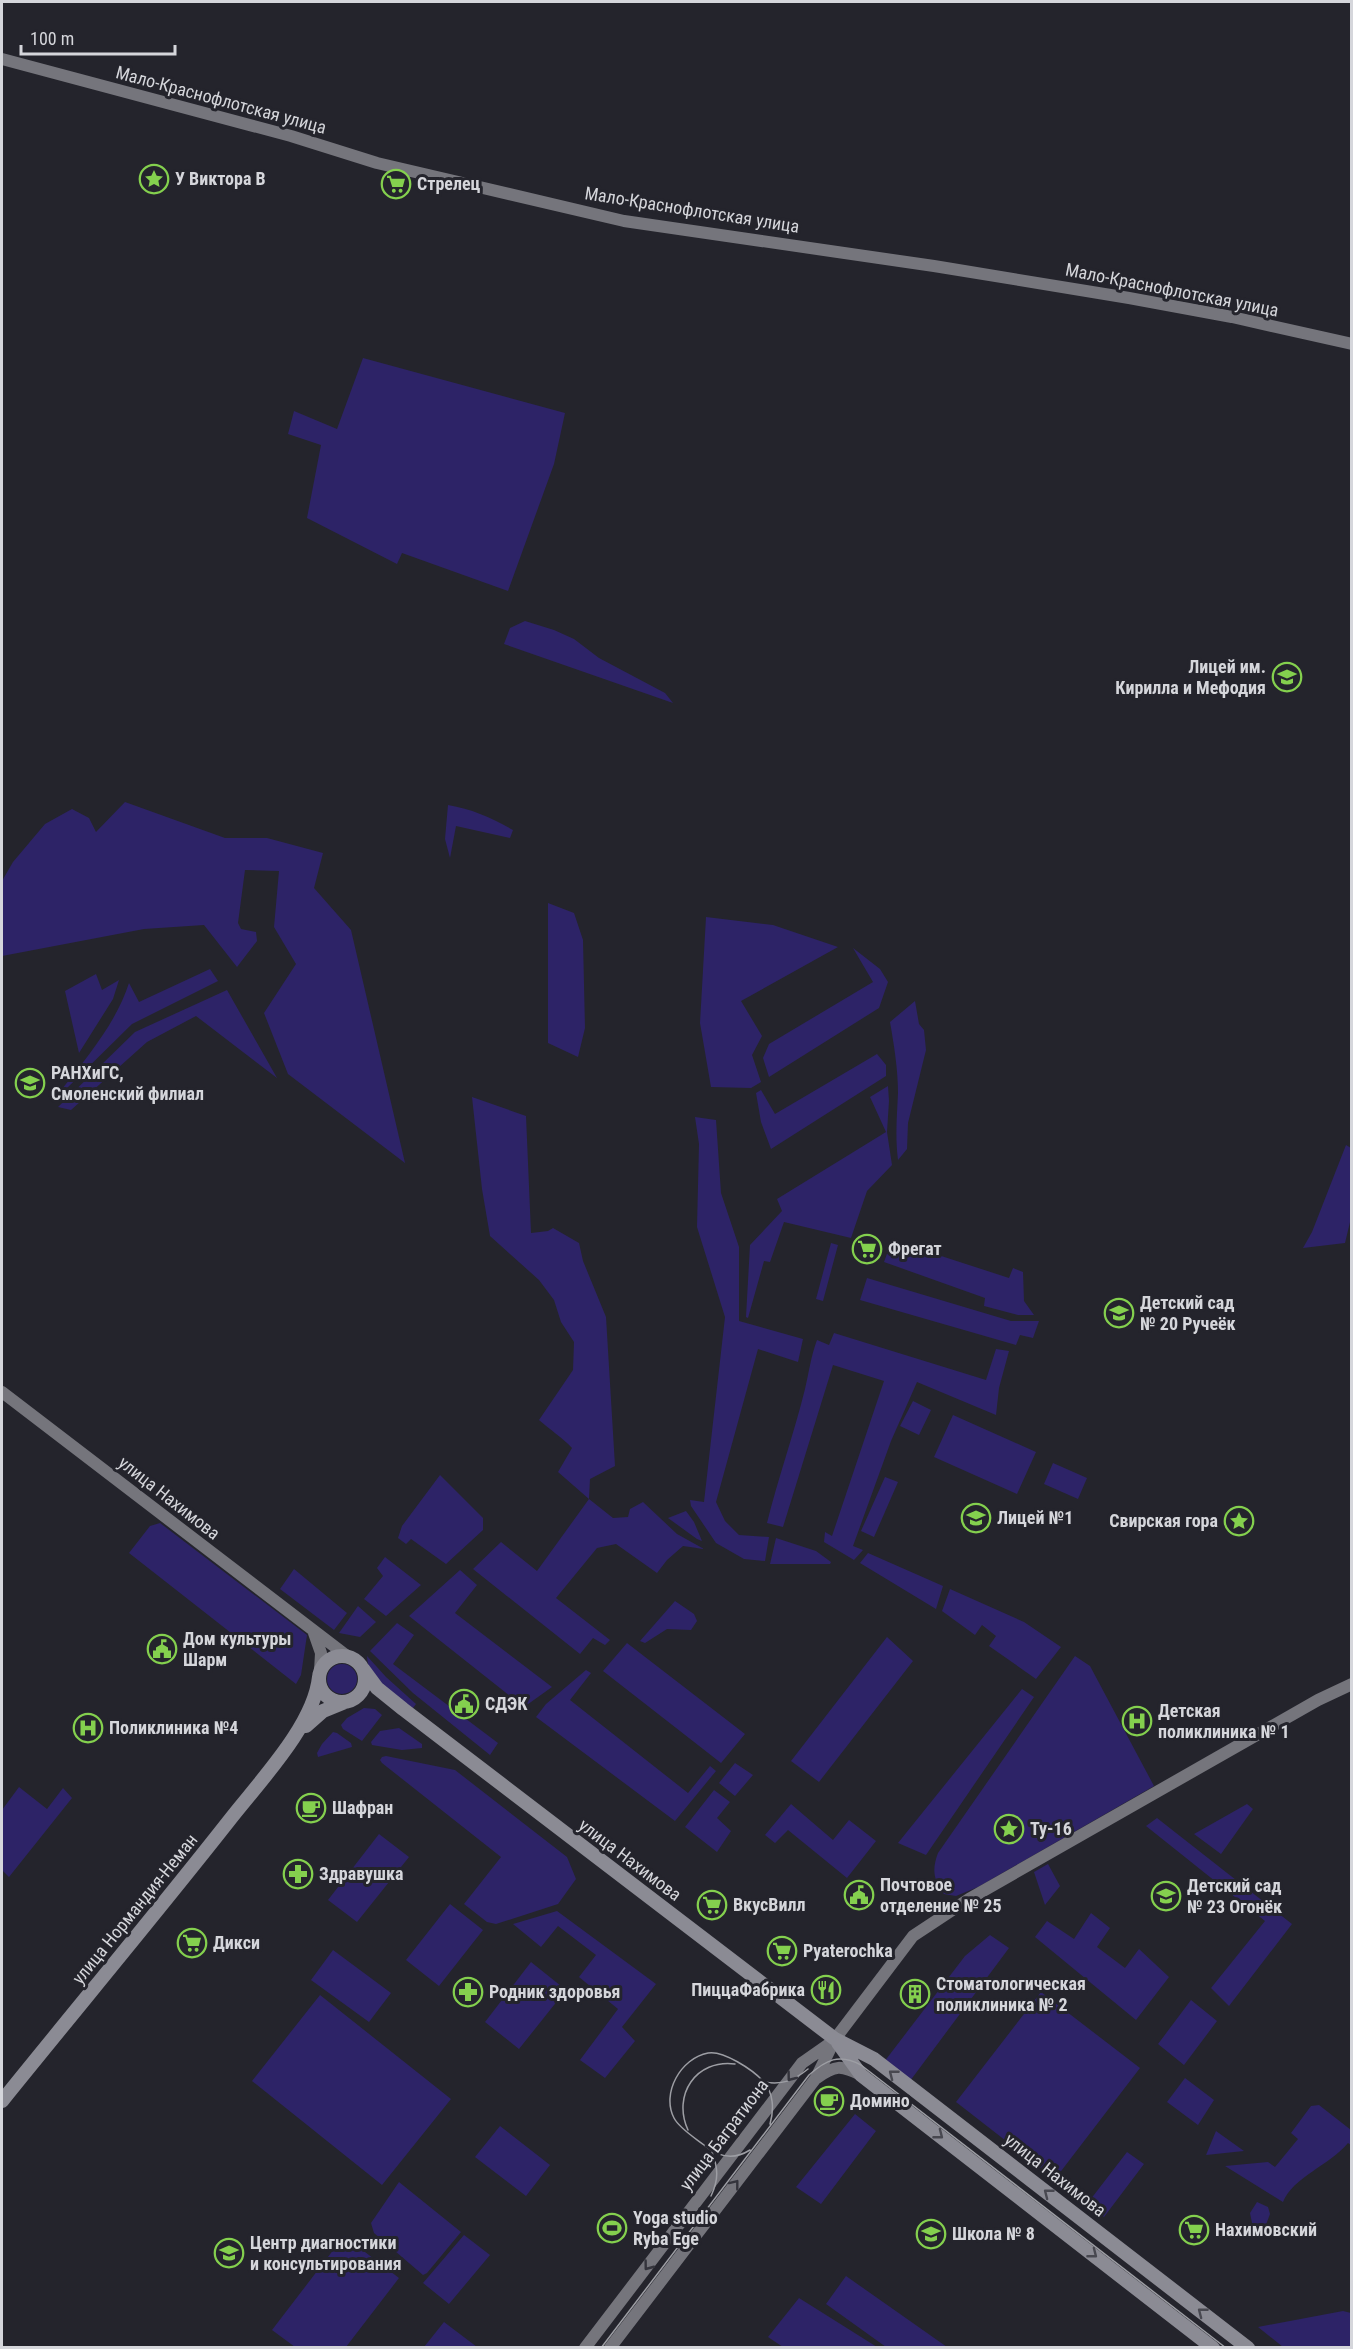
<svg xmlns="http://www.w3.org/2000/svg" width="1353" height="2349" viewBox="0 0 1353 2349" font-family="'Roboto Condensed',sans-serif">
<style>
.green{fill:#2d2367}
.lines{fill:none;stroke-linecap:round;stroke-linejoin:round}
.secondary{stroke:#75757c;stroke-width:12}
.primary{stroke:#8b8b94;stroke-width:14}
.tram{stroke:#9d9ea4;stroke-width:1.5}
.oneway{stroke:#484850}
.oneway2{stroke:#34343c}
.labels{text-anchor:middle;stroke-width:6;stroke-linejoin:round;paint-order:stroke}
.street-label{font-size:18px;fill:#d5d6db;stroke:#24242c}
.poi-label{font-size:18px;font-weight:bold;fill:#d5d6db;stroke:#24242c;text-anchor:start}
</style>
<rect width="100%" height="100%" fill="#24242c"/>
<path class="green" d="M363 358 565 413 554 464 508 591 402 553 397 564 307 518 321 445 288 434 294 411 337 429Z
M525 621 554 630 574 639 599 658 665 693 673 703 504 644 510 628Z
M125 802 225 838H267L323 853 314 888 351 930 405 1163 288 1074 264 1013 296 964 274 927 279 871 245 870 238 923 241 929 256 932 257 941 237 967 204 925 144 929 2 956V881L13 862 45 824 72 809 89 818 96 832Z
M448 805C472 809 492 818 513 830L510 838 456 826 450 858 445 839Z
M548 903 574 913 583 940 585 1028 578 1057 548 1043Z
M706 917 773 925 838 947 741 1001 762 1036 752 1055 761 1082 751 1088 711 1087 700 1023Z
M853 948 880 969 888 982 879 1008 769 1077 763 1058 769 1044 873 982Z
M210 969 218 981 132 1024 64 1091 62 1089C88 1056 116 1023 129 983L139 1002Z
M96 974 102 990 119 980 113 999 79 1053 65 991Z
M227 990 277 1078 196 1016 147 1042 71 1110 58 1107 135 1032Z
M915 1001 919 1024 924 1030 926 1050 908 1123 907 1149 898 1160C895 1137 897 1116 898 1093 898 1069 894 1045 890 1022Z
M877 1054 886 1065V1076L771 1149 761 1122 756 1093 761 1090 775 1114Z
M888 1086 889 1101 887 1132 892 1165 867 1191 851 1238 784 1222 770 1262 764 1261 748 1318 746 1317 750 1245 782 1211 777 1199 886 1132 870 1097Z
M472 1097 526 1116 531 1233 548 1231 553 1228 579 1243 583 1261 606 1317 615 1466 590 1479 589 1499 613 1518 628 1517 630 1509 643 1502 677 1534 704 1549 683 1546 667 1560 657 1573 616 1544 597 1548 556 1598 610 1640 605 1645 593 1638 580 1654 473 1569 501 1542 537 1571 589 1499 558 1472 572 1448C562 1437 550 1430 539 1420L573 1370 574 1342 561 1322 554 1300 539 1280 490 1236 482 1189Z
M695 1117 716 1120 721 1193 739 1247V1321L803 1339 798 1362 758 1349 716 1502 725 1521 739 1535 769 1537 765 1561 744 1559 716 1543 691 1506 690 1500 704 1502 725 1317 697 1227 699 1144Z
M1346 1145 1351 1148V1218L1345 1243 1303 1248 1312 1232Z
M892 1240 1009 1278 1013 1268 1023 1272 1024 1301 1034 1315H1018L984 1306 985 1298 884 1262Z
M831 1243 838 1245 823 1301 816 1299Z
M867 1278 1011 1321H1039L1033 1338 1020 1335 1016 1345 860 1300Z
M834 1333 986 1380 996 1349 1009 1351 999 1388 996 1415 917 1382 891 1441 853 1546 863 1550 854 1560 824 1542 825 1532 832 1536 884 1381 833 1365 783 1527 767 1523C778 1478 794 1434 805 1389 809 1372 811 1356 817 1340L829 1345Z
M913 1401 931 1410 919 1435 900 1426Z
M953 1415 1036 1452 1017 1494 934 1457Z
M1053 1463 1087 1478 1078 1499 1044 1484Z
M440 1475 483 1518V1530L446 1564 411 1539 406 1544 398 1538 402 1526Z
M885 1477 898 1482 874 1537 861 1531Z
M686 1511 694 1522 702 1541 697 1539 668 1518Z
M160 1523 307 1635 301 1675 296 1684 129 1553 150 1526Z
M776 1538 816 1551 831 1562 830 1564H770Z
M868 1553 943 1586 936 1609 860 1563Z
M385 1557 421 1585 386 1616 364 1599 383 1576 377 1568Z
M294 1569 347 1613 334 1630 280 1589Z
M460 1570 477 1585 455 1613 552 1687 524 1707 409 1616Z
M950 1589 1024 1622 1061 1647 1036 1679 989 1646 996 1636 982 1625 975 1635 942 1611Z
M675 1601 694 1614 697 1621 691 1630 667 1629 645 1643 640 1641Z
M358 1606 376 1622 360 1637 339 1633Z
M397 1623 414 1635 393 1664 498 1743 490 1755 413 1693 370 1651Z
M887 1637 913 1661 819 1782 791 1761Z
M627 1643 745 1734 721 1763 603 1671Z
M367 1656 386 1677 416 1704 410 1712C392 1697 368 1681 367 1656Z
M1075 1656 1090 1666 1154 1786 978 1887 956 1896 944 1894C933 1880 932 1869 938 1853Z
M327 1679a15 15 0 1 1 30 0a15 15 0 1 1-30 0Z
M586 1670 591 1673 570 1700 688 1793 710 1766 716 1771 675 1821 536 1717 546 1704Z
M1022 1689 1034 1697 926 1855 898 1843Z
M364 1708 375 1709 382 1715 362 1741 343 1729 341 1725 347 1718Z
M399 1728 422 1744V1748L402 1750 372 1745 371 1742 380 1731Z
M333 1732 337 1733 351 1743 352 1747 318 1757 317 1753 322 1744Z
M386 1756 455 1770 567 1857 576 1879 558 1904 496 1924 487 1922 464 1904 501 1857 382 1763 380 1760 382 1757Z
M735 1763 753 1775 735 1796 719 1783Z
M19 1787 47 1809 63 1788 72 1798 9 1877 2 1870V1810Z
M714 1790 730 1802 717 1818 731 1831 717 1852 685 1827Z
M791 1804 833 1840 849 1820 876 1841 847 1878 788 1830 775 1843 765 1835Z
M1247 1804 1253 1809 1221 1854 1194 1834Z
M1157 1818 1292 1924 1229 2006 1211 1988 1265 1921 1146 1826Z
M379 1834 409 1857 357 1922 328 1900Z
M1048 1864 1060 1886 1045 1905 1034 1872Z
M450 1904 483 1930 439 1986 406 1960Z
M557 1911 656 1984 622 2027 635 2041 605 2078 580 2060 618 2009 579 1977 596 1955 558 1926 541 1947 513 1924Z
M1091 1913 1110 1928 1097 1947 1125 1968 1139 1949 1169 1977 1136 2020 1035 1937 1047 1921 1074 1939Z
M990 1935 1009 1948 910 2081 884 2062 965 1956Z
M333 1950 391 1993 369 2022 311 1980Z
M531 1962 566 1990 519 2049 485 2022Z
M1041 1992 1140 2068 1055 2179 956 2102Z
M320 1995 451 2099 382 2185 252 2081Z
M1191 2000 1217 2021 1184 2065 1158 2044Z
M1185 2078 1214 2100 1198 2125 1167 2102Z
M1319 2105 1351 2130V2145L1348 2143C1330 2165 1293 2177 1283 2202L1225 2166 1268 2162 1275 2167 1298 2139 1291 2133 1311 2106Z
M855 2114 876 2131 821 2204 796 2187Z
M500 2126 550 2165 526 2196 475 2157Z
M1216 2131 1244 2151 1206 2155Z
M1127 2152 1144 2164 1104 2217 1087 2204Z
M399 2182 461 2232 427 2273 423 2275 374 2233 371 2223Z
M1257 2202 1268 2207 1270 2214 1264 2230 1252 2223 1250 2213Z
M464 2235 490 2255 449 2304 423 2283Z
M344 2236 399 2278 346 2347H295L272 2330Z
M846 2276 947 2347H886L826 2304Z
M799 2298 877 2347H783L768 2337Z
M1343 2311 1351 2313V2347H1283L1258 2327Z
M444 2322 477 2347H424Z"/>
<g class="lines">
<path class="secondary" d="M2 59 291 136 377 163 624 221 934 266 1129 298 1232 317 1352 344
M2 1392 347 1656
M314 1633 321 1653 320 1671
M817 2078C835 2065 841 2065 861 2075
M585 2348 802 2063 832 2042
M610 2348 816 2078 835 2039 913 1936 969 1899 1318 1700 1352 1684"/>
<path class="primary" d="M319 1679a23 23 0 1 1 46 0a23 23 0 1 1-46 0Z
M363 1669 377 1688 403 1709 835 2039 874 2059 1248 2348
M306 1726 323 1711 345 1702
M838 2043 861 2075 1213 2348
M2 2101C77 2008 154 1916 228 1822 258 1783 314 1726 319 1677"/>
<path class="tram" d="M764 2082C783 2085 793 2081 808 2069
M688 2130C672 2095 696 2059 735 2064
M750 2150C734 2160 718 2157 704 2145 695 2138 679 2128 674 2118 661 2093 681 2058 708 2053 723 2050 753 2070 763 2081 774 2093 774 2110 770 2124
M711 2196C719 2179 718 2168 712 2152
M601 2348 809 2075C826 2060 839 2053 861 2065L1226 2348"/>
</g>
<defs><path id="oneway-chevron" d="M-2-3.5L2.5 0L-2 3.5" fill="none" stroke-width="1.6" stroke-linecap="round" stroke-linejoin="round" transform="scale(1.5)"/></defs>
<g class="oneway">
<use href="#oneway-chevron" transform="translate(893 2074) rotate(-142)"/>
<use href="#oneway-chevron" transform="translate(939 2135) rotate(38)"/>
<use href="#oneway-chevron" transform="translate(1048 2193) rotate(-142)"/>
<use href="#oneway-chevron" transform="translate(1093 2254) rotate(38)"/>
<use href="#oneway-chevron" transform="translate(1202 2312) rotate(-142)"/>
</g>
<g class="oneway2">
<use href="#oneway-chevron" transform="translate(791 2077) rotate(127)"/>
<use href="#oneway-chevron" transform="translate(735 2184) rotate(-52)"/>
<use href="#oneway-chevron" transform="translate(648 2266) rotate(127)"/>
</g>
<defs>
<g id="sight-ring" transform="scale(1.5)"><circle r="9.5" fill="#24242c" stroke="#84d04e" stroke-width="1.5"/><path d="M0-6L1.8-2.2L6-1.7L2.9 1.2L3.7 5.4L0 3.3L-3.7 5.4L-2.9 1.2L-6-1.7L-1.8-2.2Z" fill="#84d04e"/></g>
<g id="supermarket-ring" transform="scale(1.5)"><circle r="9.5" fill="#24242c" stroke="#84d04e" stroke-width="1.5"/><path d="M-6-5.5h2.5l.6 2H6L4.5 2H-2.5L-4.4-4H-6ZM-1.5 3.2a1.3 1.3 0 1 0 .1 0ZM3 3.2a1.3 1.3 0 1 0 .1 0Z" fill="#84d04e"/></g>
<g id="school-ring" transform="scale(1.5)"><circle r="9.5" fill="#24242c" stroke="#84d04e" stroke-width="1.5"/><path d="M0-5L7-2L0 1L-7-2ZM-4 1L0 2.5L4 1V4Q0 6-4 4Z" fill="#84d04e"/></g>
<g id="university-ring" transform="scale(1.5)"><circle r="9.5" fill="#24242c" stroke="#84d04e" stroke-width="1.5"/><path d="M0-5L7-2L0 1L-7-2ZM-4 1L0 2.5L4 1V4Q0 6-4 4Z" fill="#84d04e"/></g>
<g id="civic-ring" transform="scale(1.5)"><circle r="9.5" fill="#24242c" stroke="#84d04e" stroke-width="1.5"/><path d="M-.6-6.5H3V-4.5H.6V-3L4-1V1h2V6H-6V1h2V-1L-.6-3ZM-1.2 2.5V6h2.4V2.5Z" fill="#84d04e"/></g>
<g id="hospital-ring" transform="scale(1.5)"><circle r="9.5" fill="#24242c" stroke="#84d04e" stroke-width="1.5"/><path d="M-5-5h3v3.5h4V-5h3V5h-3V1.5h-4V5h-3Z" fill="#84d04e"/></g>
<g id="cafe-ring" transform="scale(1.5)"><circle r="9.5" fill="#24242c" stroke="#84d04e" stroke-width="1.5"/><path d="M-5.5-4.5H6V0H3Q3 3.5 0 3.5H-2.5Q-5.5 3.5-5.5 0ZM3-3.2v2h1.7v-2ZM-6 4.5H4V6H-6Z" fill="#84d04e"/></g>
<g id="pharmacy-ring" transform="scale(1.5)"><circle r="9.5" fill="#24242c" stroke="#84d04e" stroke-width="1.5"/><path d="M-2-6h4v4h4v4h-4v4h-4v-4h-4v-4h4Z" fill="#84d04e"/></g>
<g id="restaurant-ring" transform="scale(1.5)"><circle r="9.5" fill="#24242c" stroke="#84d04e" stroke-width="1.5"/><path d="M-5-6h1v4h1v-4h1v4h1v-4h1v5L-1.5 .5V6h-2V.5L-5-1ZM5-6V6H3V1.5H1.5Q1.5-4 5-6Z" fill="#84d04e"/></g>
<g id="building-ring" transform="scale(1.5)"><circle r="9.5" fill="#24242c" stroke="#84d04e" stroke-width="1.5"/><path d="M-4-6H4V6H1V3H-1V6H-4ZM-2.5-4.3h1.7v1.8h-1.7ZM.8-4.3h1.7v1.8H.8ZM-2.5-1h1.7V.8h-1.7ZM.8-1h1.7V.8H.8Z" fill="#84d04e"/></g>
<g id="stadium-ring" transform="scale(1.5)"><circle r="9.5" fill="#24242c" stroke="#84d04e" stroke-width="1.5"/><path d="M0-5a6.5 5 0 1 0 0 10a6.5 5 0 1 0 0-10ZM-3.5-1.8h7v3.6h-7Z" fill="#84d04e"/></g>
</defs>
<g fill-rule="evenodd">
<use href="#sight-ring" x="154" y="179"/>
<use href="#supermarket-ring" x="396" y="184"/>
<use href="#school-ring" x="1287" y="677"/>
<use href="#university-ring" x="30" y="1083"/>
<use href="#supermarket-ring" x="867" y="1249"/>
<use href="#school-ring" x="1119" y="1313"/>
<use href="#school-ring" x="976" y="1518"/>
<use href="#sight-ring" x="1239" y="1521"/>
<use href="#civic-ring" x="162" y="1649"/>
<use href="#civic-ring" x="464" y="1704"/>
<use href="#hospital-ring" x="1137" y="1721"/>
<use href="#hospital-ring" x="88" y="1728"/>
<use href="#cafe-ring" x="311" y="1808"/>
<use href="#sight-ring" x="1009" y="1829"/>
<use href="#pharmacy-ring" x="298" y="1874"/>
<use href="#civic-ring" x="859" y="1895"/>
<use href="#school-ring" x="1166" y="1896"/>
<use href="#supermarket-ring" x="712" y="1905"/>
<use href="#supermarket-ring" x="192" y="1943"/>
<use href="#supermarket-ring" x="782" y="1951"/>
<use href="#restaurant-ring" x="826" y="1990"/>
<use href="#pharmacy-ring" x="468" y="1992"/>
<use href="#building-ring" x="915" y="1994"/>
<use href="#cafe-ring" x="829" y="2101"/>
<use href="#stadium-ring" x="612" y="2228"/>
<use href="#supermarket-ring" x="1194" y="2230"/>
<use href="#school-ring" x="931" y="2234"/>
<use href="#school-ring" x="229" y="2253"/>
</g>
<g class="labels">
<g class="street-label">
<text transform="translate(221 100) rotate(15)" y="6">Мало-Краснофлотская улица</text>
<text transform="translate(692 210) rotate(9)" y="6">Мало-Краснофлотская улица</text>
<text transform="translate(1172 290) rotate(11)" y="6">Мало-Краснофлотская улица</text>
<text transform="translate(169 1498) rotate(38)" y="6">улица Нахимова</text>
<text transform="translate(630 1860) rotate(37)" y="6">улица Нахимова</text>
<text transform="translate(135 1909) rotate(-51)" y="6">улица Нормандия-Неман</text>
<text transform="translate(724 2135) rotate(-53)" y="6">улица Багратиона</text>
<text transform="translate(1055 2175) rotate(38)" y="6">улица Нахимова</text>
</g>
<g class="poi-label">
<text x="175" y="185">У Виктора В</text>
<text x="417" y="190">Стрелец</text>
<text x="1266" y="673" text-anchor="end">Лицей им.<tspan x="1266" dy="21">Кирилла и Мефодия</tspan></text>
<text x="51" y="1079">РАНХиГС,<tspan x="51" dy="21">Смоленский филиал</tspan></text>
<text x="888" y="1255">Фрегат</text>
<text x="1140" y="1309">Детский сад<tspan x="1140" dy="21">№ 20 Ручеёк</tspan></text>
<text x="997" y="1524">Лицей №1</text>
<text x="1218" y="1527" text-anchor="end">Свирская гора</text>
<text x="183" y="1645">Дом культуры<tspan x="183" dy="21">Шарм</tspan></text>
<text x="485" y="1710">СДЭК</text>
<text x="1158" y="1717">Детская<tspan x="1158" dy="21">поликлиника № 1</tspan></text>
<text x="109" y="1734">Поликлиника №4</text>
<text x="332" y="1814">Шафран</text>
<text x="1030" y="1835">Ту-16</text>
<text x="319" y="1880">Здравушка</text>
<text x="880" y="1891">Почтовое<tspan x="880" dy="21">отделение № 25</tspan></text>
<text x="1187" y="1892">Детский сад<tspan x="1187" dy="21">№ 23 Огонёк</tspan></text>
<text x="733" y="1911">ВкусВилл</text>
<text x="213" y="1949">Дикси</text>
<text x="803" y="1957">Pyaterochka</text>
<text x="936" y="1990">Стоматологическая<tspan x="936" dy="21">поликлиника № 2</tspan></text>
<text x="805" y="1996" text-anchor="end">ПиццаФабрика</text>
<text x="489" y="1998">Родник здоровья</text>
<text x="850" y="2107">Домино</text>
<text x="633" y="2224">Yoga studio<tspan x="633" dy="21">Ryba Ege</tspan></text>
<text x="1215" y="2236">Нахимовский</text>
<text x="952" y="2240">Школа № 8</text>
<text x="250" y="2249">Центр диагностики<tspan x="250" dy="21">и консультирования</tspan></text>
</g>
</g>
<rect width="1353" height="2349" fill="none" stroke="#d5d6db" stroke-width="6"/>
<path d="M21 45v9h154v-9" fill="none" stroke="#d5d6db" stroke-width="3"/>
<text x="30" y="45" font-size="18" fill="#d5d6db" stroke="#24242c" stroke-width="4.5" paint-order="stroke">100 m</text>
</svg>
